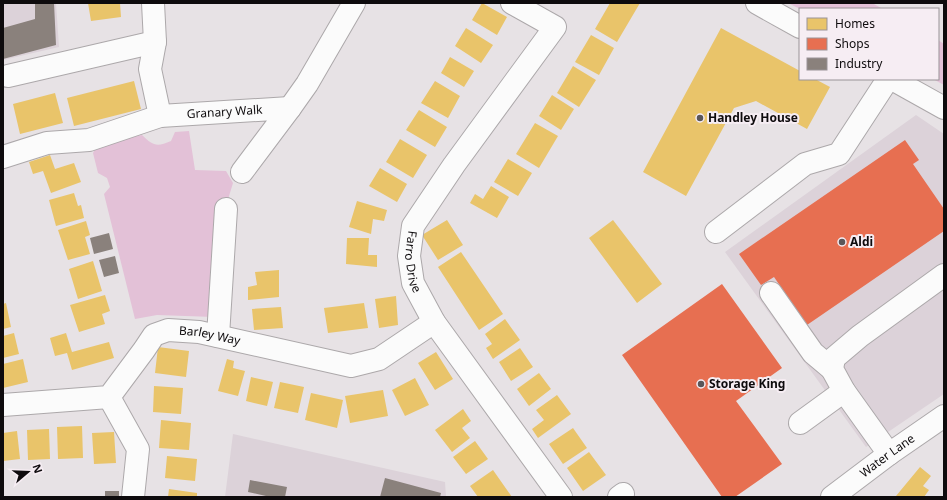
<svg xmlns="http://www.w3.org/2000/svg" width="947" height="500" viewBox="0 0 947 500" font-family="'Noto Sans',sans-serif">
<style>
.built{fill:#dcd2d9}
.green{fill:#e3c1d7}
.homes{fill:#e9c46a}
.shops{fill:#e76f51}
.industry{fill:#8a817c}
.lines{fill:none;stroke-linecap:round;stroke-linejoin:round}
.minor-casing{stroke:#aca8aa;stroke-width:24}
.minor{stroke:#fbfbfb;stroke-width:22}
.poi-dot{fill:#5a5659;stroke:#f6edf3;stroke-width:1.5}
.labels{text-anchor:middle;stroke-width:4;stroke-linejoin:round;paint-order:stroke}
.street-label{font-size:12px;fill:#0e0b0d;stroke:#f6edf3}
.poi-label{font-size:12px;font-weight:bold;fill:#0e0b0d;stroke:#f6edf3;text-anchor:start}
</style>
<rect width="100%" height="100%" fill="#e7e2e5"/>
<path class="built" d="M3 3H56L59 47 3 60Z
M916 115 944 134V394L866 447 725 252Z
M233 434 445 482 446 497H225Z"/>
<path class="green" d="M788 3H872L883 9H800Z
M938 40 944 44V85L933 79H938Z
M189 131 195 170 226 171 233 183 219 229 214 317 157 315 135 319 104 194 110 187 107 178 98 173 93 153 97 145 142 135C153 146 157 147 171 141L175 132Z"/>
<path class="homes" d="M88 3H120L121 17 91 21Z
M482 3 507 17 497 35 472 20Z
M610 3H640L617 42 595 29Z
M466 28 493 45 481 63 455 46Z
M721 28 800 71V79H815L830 87 807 129 756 101 734 108 686 196 643 172Z
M591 35 614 48 599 75 575 62Z
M450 57 474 71 464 87 441 73Z
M573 66 596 80 579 107 557 93Z
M134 81 141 109 74 126 67 98Z
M435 81 460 96 448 118 421 103Z
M55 93 63 123 20 134 13 104Z
M552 95 574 109 561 130 539 116Z
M419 110 447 127 435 147 406 130Z
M535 123 558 136 539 168 516 154Z
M400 139 427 155 413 178 386 162Z
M50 155 55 169 74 163 81 182 51 193 43 171 33 174 29 162Z
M508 159 532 173 518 196 494 182Z
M380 168 407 184 397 202 369 186Z
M491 186 509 197 497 218 470 203 475 194 483 199Z
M74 193 78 206 81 205 84 218 56 226 49 200Z
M357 201 387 210 384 221 373 219 371 234 349 227Z
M447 220 463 245 438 260 422 235Z
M613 220 662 284 637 303 589 238Z
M86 221 90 235 85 237 90 254 68 260 58 230Z
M347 238H369L368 255H377V267L346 264Z
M461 252 503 314 479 330 438 267Z
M93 261 102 291 78 299 69 269Z
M279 270V297L248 300V287L257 285 255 272Z
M105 295 110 311 102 314 105 324 79 332 70 305Z
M396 296 398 325 379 328 375 299Z
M6 303 11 327 3 329V304Z
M364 303 368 328 328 333 324 308Z
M281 307 283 328 254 330 252 309Z
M505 319 520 340 493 359 486 348 492 344 485 334Z
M14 333 19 354 3 358V336Z
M66 333 72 352 109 342 114 358 72 370 67 353 55 356 50 338Z
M158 347 189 351 186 377 155 373Z
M520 348 533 367 511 381 499 362Z
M436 352 453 379 435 390 418 363Z
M23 359 28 382 3 388V364Z
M227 359 234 361 233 368 245 371 238 396 218 391Z
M539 373 551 389 529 406 517 389Z
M251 377 273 382 267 406 246 401Z
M415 378 429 405 405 416 392 390Z
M280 382 304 387 298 413 274 408Z
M154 386 183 388 181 414 153 412Z
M383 390 388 416 350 423 345 396Z
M311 393 343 400 337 428 305 420Z
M557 395 571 414 538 438 532 429 544 420 536 410Z
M463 409 471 421 462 428 470 438 452 452 435 430Z
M161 420 191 423 189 450 159 448Z
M82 426 83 458 58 459 57 427Z
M573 428 587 448 563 464 549 444Z
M49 429 50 459 28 460 27 430Z
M17 431 20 459 3 461V433Z
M114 432 116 463 94 464 92 433Z
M475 441 488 459 466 474 453 457Z
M589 452 606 475 583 491 567 468Z
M167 456 197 459 195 481 165 478Z
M920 467 931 476 923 486 929 490 924 497H898L896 496Z
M493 470 512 497H478L470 486Z
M169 489 197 493V497H168Z"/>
<path class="shops" d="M905 140 919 160 913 164 944 209V231L807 325 774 277 761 285 739 254Z
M722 284 782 368 736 401 782 464 735 497H722L622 355Z"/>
<path class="industry" d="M35 3H54L56 45 3 59V28L35 19Z
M109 233 113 249 94 254 90 238Z
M115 256 119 273 104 277 99 260Z
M385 478 441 493 440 497H380Z
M250 480 287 487 285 497H266V496L248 492Z
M105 491H119V497H105Z"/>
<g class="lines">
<g class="minor-casing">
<g id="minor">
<path d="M153 3 155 42 150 69 160 116"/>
<path id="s1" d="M512 3 555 27 454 165 413 226 409 256 413 283 434 322 561 497"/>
<path d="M757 3 800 27"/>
<path d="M8 76 155 42"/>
<path d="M892 79 944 108"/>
<path d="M290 108 307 84 354 3"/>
<path id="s2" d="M3 157 47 143 89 140 160 116 290 108 242 172"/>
<path d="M716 232 805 164 839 154 888 79"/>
<path d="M771 293 813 353 832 369"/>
<path d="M218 336 226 209"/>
<path d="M109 397 138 449 133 497"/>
<path id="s3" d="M3 405 109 397 144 350 154 335 168 330 199 332 351 366 379 359 434 322"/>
<path d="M800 423 844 391"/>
<path d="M889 454 844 391 832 369 834 358 860 336 944 275"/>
<path d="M619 497 623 494"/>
<path id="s4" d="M832 497 889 454 944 416"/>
</g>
</g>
<use href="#minor" class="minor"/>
</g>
<g class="poi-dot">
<circle cx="700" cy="118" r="4"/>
<circle cx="842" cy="242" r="4"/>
<circle cx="701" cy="384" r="4"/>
</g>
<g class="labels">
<g class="street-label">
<text dy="4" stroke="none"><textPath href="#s2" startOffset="228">Granary Walk</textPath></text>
<text dy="4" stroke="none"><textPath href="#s1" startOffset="330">Farro Drive</textPath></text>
<text dy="4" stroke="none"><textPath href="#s3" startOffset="240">Barley Way</textPath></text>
<text dy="4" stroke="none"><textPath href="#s4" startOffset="69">Water Lane</textPath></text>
</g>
<g class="poi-label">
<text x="708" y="122">Handley House</text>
<text x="850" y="246">Aldi</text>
<text x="709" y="388">Storage King</text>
</g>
</g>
<rect width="947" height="500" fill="none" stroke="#0e0b0d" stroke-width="8"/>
<rect x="799" y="8" width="140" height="72" fill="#f6edf3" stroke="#999397"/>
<rect x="807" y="18" width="20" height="12" fill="#e9c46a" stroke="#999397"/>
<text x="835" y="28" font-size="12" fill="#0e0b0d">Homes</text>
<rect x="807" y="38" width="20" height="12" fill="#e76f51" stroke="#999397"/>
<text x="835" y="48" font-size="12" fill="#0e0b0d">Shops</text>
<rect x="807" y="58" width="20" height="12" fill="#8a817c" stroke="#999397"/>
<text x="835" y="68" font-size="12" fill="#0e0b0d">Industry</text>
<g transform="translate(28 472) rotate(71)" stroke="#f6edf3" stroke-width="3" paint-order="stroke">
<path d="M0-3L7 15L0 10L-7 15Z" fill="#0e0b0d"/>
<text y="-6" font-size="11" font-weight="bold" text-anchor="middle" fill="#0e0b0d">N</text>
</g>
</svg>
